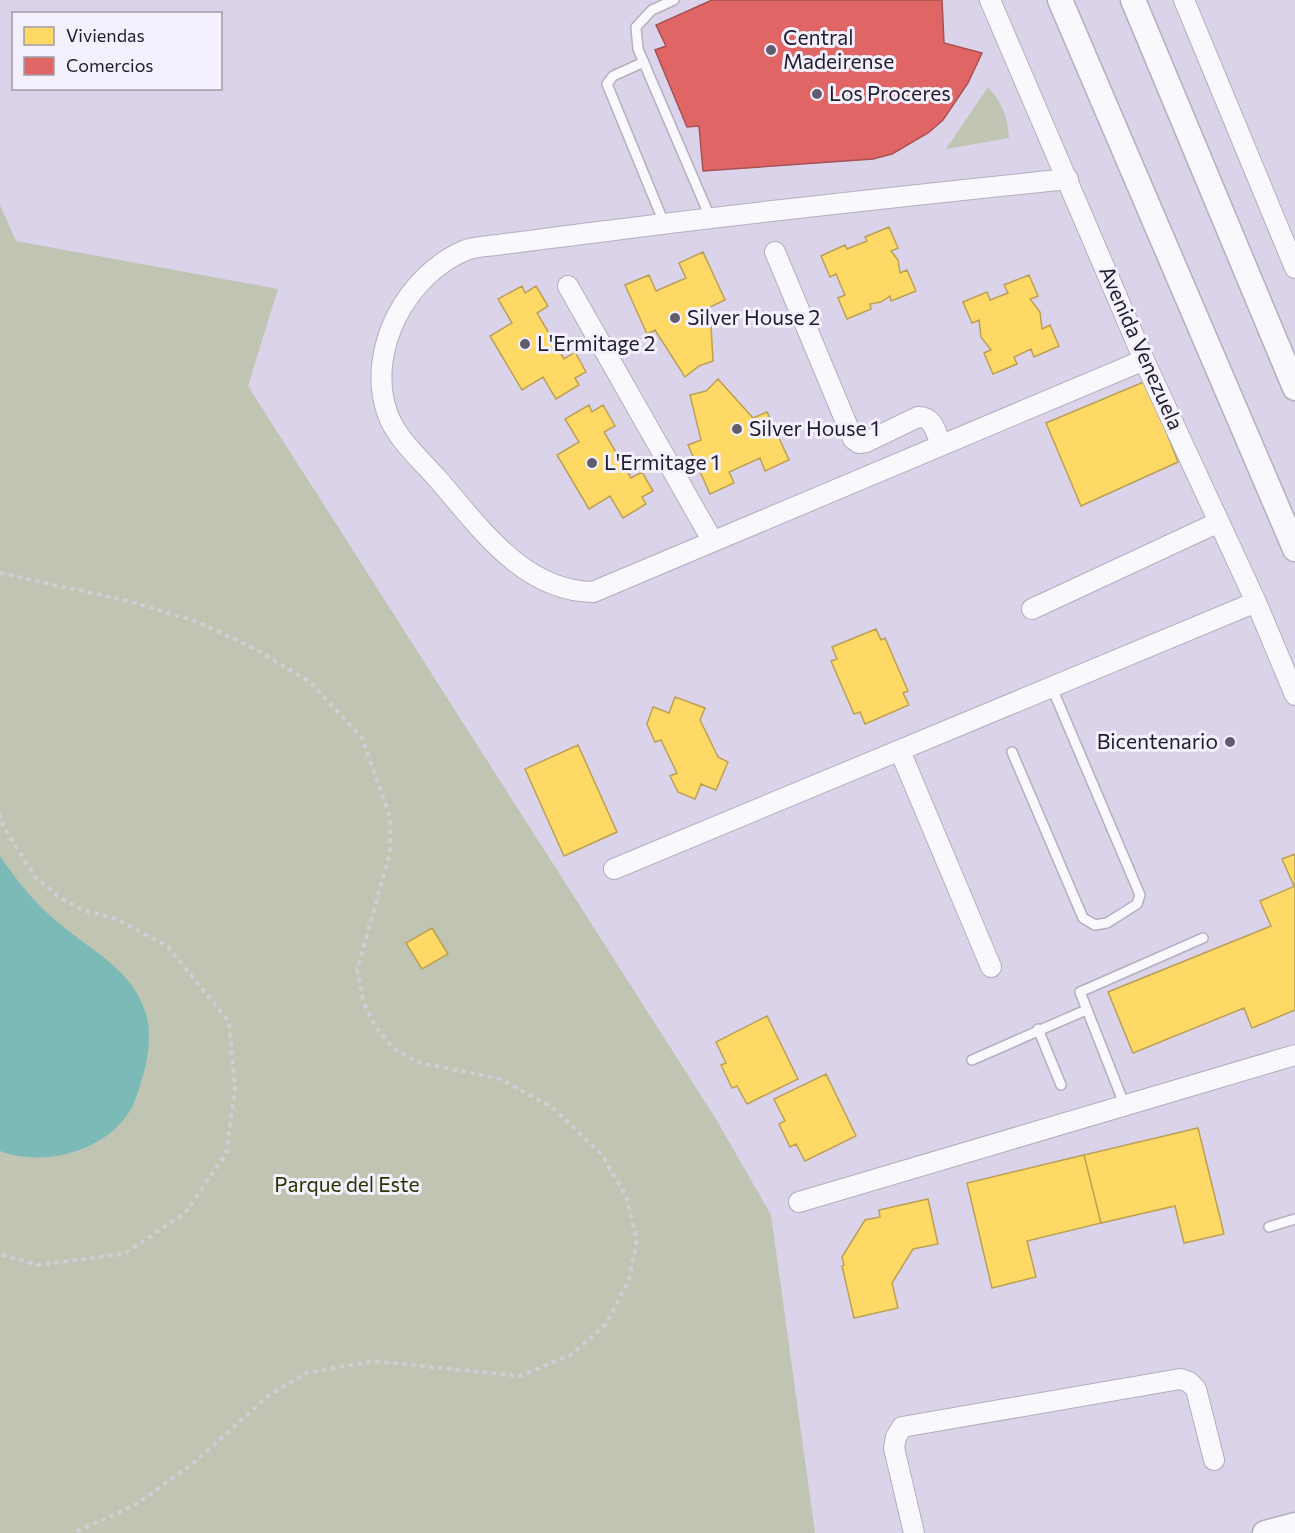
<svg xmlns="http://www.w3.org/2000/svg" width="1295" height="1533" viewBox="0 0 1295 1533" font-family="Commissioner,sans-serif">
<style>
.green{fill:#c0c4b3}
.water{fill:#7bbab6}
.homes{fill:#ffd966;stroke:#bca054;stroke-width:1.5}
.shops{fill:#e06666;stroke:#a75054;stroke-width:1.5}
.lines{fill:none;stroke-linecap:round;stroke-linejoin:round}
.service-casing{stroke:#b4aec0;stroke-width:12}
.minor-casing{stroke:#b4aec0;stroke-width:22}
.tertiary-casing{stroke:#b4aec0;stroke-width:27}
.path{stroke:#d0ced4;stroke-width:4;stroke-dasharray:4.5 4.5;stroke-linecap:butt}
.service{stroke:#f9f8fc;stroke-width:9}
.minor{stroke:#f9f8fc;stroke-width:20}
.tertiary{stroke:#f9f8fc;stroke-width:24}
.poi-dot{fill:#625c6e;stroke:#f4f0fd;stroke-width:2}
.labels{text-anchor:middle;stroke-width:6;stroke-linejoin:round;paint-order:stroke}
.poi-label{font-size:21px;fill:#211c2b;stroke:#f4f0fd;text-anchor:start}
.street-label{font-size:21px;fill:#211c2b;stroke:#f4f0fd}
.park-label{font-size:21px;fill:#2a3400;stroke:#f4f0fd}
</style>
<rect width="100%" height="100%" fill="#dad3ea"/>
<path class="green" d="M988 87C1002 102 1008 118 1009 138L946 149Z
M0 205 16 241 278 289 248 386 716 1119 771 1215 815 1533H0Z"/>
<path class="water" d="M0 856C17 881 36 905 60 924 93 952 133 970 146 1014 151 1031 149 1052 145 1068 141 1081 138 1095 132 1107 109 1151 44 1168 0 1151Z"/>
<path class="homes" d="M889 227 898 248 891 251 898 260 900 273 907 270 916 291 891 301 890 296 881 302 870 304 871 309 847 319 838 298 845 295 836 274 830 277 821 256 845 245 847 249 867 241 865 237Z
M703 252 725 300 710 307 713 361 699 366 685 377 655 330 647 334 625 285 649 275 656 291 686 278 679 263Z
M1029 275 1038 296 1030 299 1040 312 1042 329 1050 325 1059 346 1034 357 1031 349 1014 357 1017 364 993 374 984 353 991 350 981 337 979 320 972 323 963 302 987 292 990 300 1008 293 1004 285Z
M522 286 525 293 536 286 548 306 537 313 564 359 575 352 586 372 575 378 579 385 556 399 543 377 522 390 490 336 512 323 498 299Z
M718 379 753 418 767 412 789 460 765 471 760 458 729 472 734 483 710 494 688 445 701 440 690 395 706 391Z
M1146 381 1178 462 1081 506 1046 423Z
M589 405 592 412 603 405 615 426 604 432 631 478 642 472 653 491 642 497 646 504 623 518 610 496 589 509 557 455 579 442 565 419Z
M876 629 881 640 885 638 908 691 903 693 909 705 865 724 860 712 854 714 831 661 837 659 832 647Z
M675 697 705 708 700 720 718 757 728 762 716 790 701 784 695 799 678 792 670 776 677 773 661 740 655 742 647 724 653 707 669 713Z
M578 745 617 832 564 856 525 769Z
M1295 854V885L1294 886 1282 859Z
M1295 886V1010L1252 1028 1244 1008 1133 1053 1108 992 1271 926 1260 901Z
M432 928 448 954 422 969 406 943Z
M767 1016 798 1079 747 1104 737 1086 732 1088 721 1065 726 1063 716 1042Z
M826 1074 856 1136 805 1161 796 1144 790 1147 779 1124 785 1121 774 1099Z
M1198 1128 1224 1234 1184 1243 1175 1206 1101 1223 1084 1155Z
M1084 1155 1101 1223 1027 1241 1036 1277 992 1288 967 1183Z
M928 1199 938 1244 913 1249 892 1283 898 1308 854 1318 842 1266 844 1265 842 1257 865 1220 880 1217 879 1210Z"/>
<path class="shops" d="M712 0H942L944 43 982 53 968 83 943 120 928 133 892 154 873 159 703 171 699 126 687 127 655 50 666 46 656 25Z"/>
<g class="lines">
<g class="service-casing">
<path id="service" d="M674 0 652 10 636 27 638 49 710 217
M644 62 613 76 607 84 664 223
M1012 752 1083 918 1095 925 1107 923 1137 904 1140 895 1052 688
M1038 1029 1061 1085
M972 1060 1086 1010
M1125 1106 1080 992 1203 938
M1269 1227 1295 1219"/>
</g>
<g class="minor-casing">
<path id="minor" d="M990 0 1144 360 1256 602 1295 695
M1184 0 1295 268
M1068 179C914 195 760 211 607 231 572 235 538 240 504 244 492 246 477 246 466 250 407 274 366 350 387 412 395 437 419 458 436 477 479 526 522 591 593 592L1144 360
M775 252 853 439 859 443 866 442 918 417C933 416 936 432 941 445
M568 286 712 540
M1032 609 1219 522
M900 751 991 967
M614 869 1256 602
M799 1202 1295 1055
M914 1533 894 1448 896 1437 902 1427 1180 1379 1189 1382 1196 1389 1214 1460"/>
</g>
<g class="tertiary-casing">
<path id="tertiary" d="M1060 0 1295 549
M1133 0 1295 388
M1265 1533 1295 1525"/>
</g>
<path class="path" d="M0 573 128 601 198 622 257 650 310 682 362 738 390 817V853L357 970 363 1001 375 1026 394 1049 417 1062 500 1079 552 1107 602 1155 626 1196 637 1240 629 1280 606 1324 571 1355 520 1376 373 1361 306 1373 268 1396 196 1461 135 1505 73 1533
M0 813 3 826 35 877 59 897 82 910 117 919 168 947 229 1022 235 1089 226 1154 185 1213 124 1254 38 1265 0 1254"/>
<use href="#service" class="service"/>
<use href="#minor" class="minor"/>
<use href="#tertiary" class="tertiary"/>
</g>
<g class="poi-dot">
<circle cx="771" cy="50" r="6"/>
<circle cx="817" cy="94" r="6"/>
<circle cx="675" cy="318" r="6"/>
<circle cx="525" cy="344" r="6"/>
<circle cx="737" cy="429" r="6"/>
<circle cx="592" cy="463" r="6"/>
<circle cx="1230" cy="742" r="6"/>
</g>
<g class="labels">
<g class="poi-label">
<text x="783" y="45">Central<tspan x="783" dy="24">Madeirense</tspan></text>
<text x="829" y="101">Los Proceres</text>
<text x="687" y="325">Silver House 2</text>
<text x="537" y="351">L'Ermitage 2</text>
<text x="749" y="436">Silver House 1</text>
<text x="604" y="470">L'Ermitage 1</text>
<text x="1218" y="749" text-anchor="end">Bicentenario</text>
</g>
<g class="street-label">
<text transform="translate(1141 348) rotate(66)" y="7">Avenida Venezuela</text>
</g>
<g class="park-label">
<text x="347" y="1192">Parque del Este</text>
</g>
</g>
<rect x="12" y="12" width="210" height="78" fill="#f4f0fd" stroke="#a09ba9" stroke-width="1.5"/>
<rect x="24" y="27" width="30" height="18" fill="#ffd966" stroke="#a09ba9" stroke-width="1.5"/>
<text x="66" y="42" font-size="18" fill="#211c2b">Viviendas</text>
<rect x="24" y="57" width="30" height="18" fill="#e06666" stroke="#a09ba9" stroke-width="1.5"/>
<text x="66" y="72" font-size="18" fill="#211c2b">Comercios</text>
</svg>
